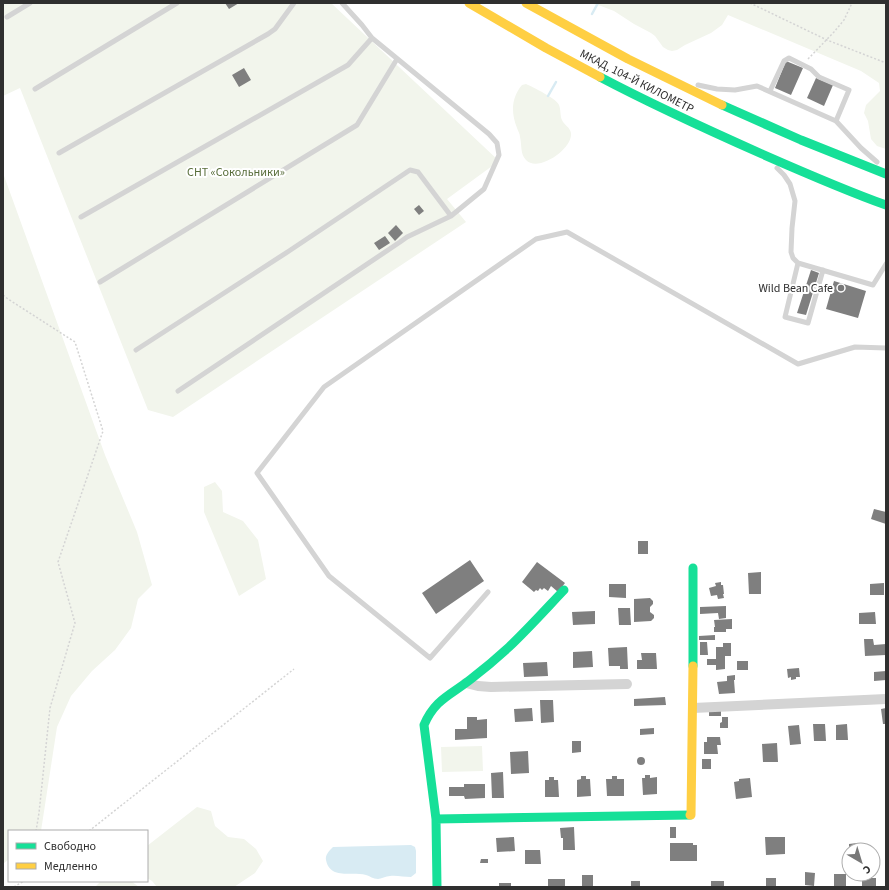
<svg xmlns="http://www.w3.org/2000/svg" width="889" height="890" viewBox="0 0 889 890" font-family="'Source Sans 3',sans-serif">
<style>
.green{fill:#f2f5ec}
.water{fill:#d8ebf3}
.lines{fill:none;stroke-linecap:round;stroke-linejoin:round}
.stream{stroke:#d8ebf3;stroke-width:2.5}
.building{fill:#7f7f7f}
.path{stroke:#d4d4d4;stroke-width:1.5;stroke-dasharray:2 2;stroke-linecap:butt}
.lane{stroke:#d4d4d4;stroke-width:5}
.street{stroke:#d4d4d4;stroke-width:10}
.fast{stroke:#16e098;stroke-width:9}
.slow{stroke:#ffcf43;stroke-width:9}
.poi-dot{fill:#787878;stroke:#fff;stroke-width:1.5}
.labels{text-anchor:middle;stroke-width:4;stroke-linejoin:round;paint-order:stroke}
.street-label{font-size:12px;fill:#2f2f2f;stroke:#fff}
.park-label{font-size:12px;fill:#586d3a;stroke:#fff}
.poi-label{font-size:12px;fill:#2f2f2f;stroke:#fff;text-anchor:end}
</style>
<rect width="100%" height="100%" fill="#fff"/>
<path class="green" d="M3 3H331L499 161 447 199 466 222 173 417 148 410 20 88 3 96Z
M590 3H886V149L877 146 871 139 868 121 864 113 866 105 880 91 879 83 861 71 728 15 722 25 711 33 685 45 677 50 672 51 668 50 663 47 655 36 651 33 634 24 614 11 601 6Z
M526 84C533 87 557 99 559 105 561 110 560 116 562 120 564 125 570 127 571 133 573 149 538 173 526 160 520 154 522 145 520 137 520 134 518 131 517 128 511 113 511 98 522 85Z
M3 173 105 455 137 532 152 585 138 599 131 628 115 650 92 671 71 696 57 727 41 831H9V859L3 864Z
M215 482 222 491 223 512 243 521 258 540 266 579 239 596 204 512V487Z
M482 746 483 771 442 772 441 747Z
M197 807 211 811 215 826 228 837 244 839 256 849 263 861 255 873 234 887H157L152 881 147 878V846Z
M101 881H131L139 887H95Z"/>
<path class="water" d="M411 845 415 847 416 851V873L411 877C404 877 396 875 390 876 386 876 381 879 378 879 373 879 370 876 366 875 352 871 330 880 326 860 325 855 329 851 333 847Z"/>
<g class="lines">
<path class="stream" d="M592 14 598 3
M548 96 556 82"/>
</g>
<path class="building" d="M225 3H239L229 9Z
M786 61 803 68 791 95 775 88Z
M244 68 251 80 239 87 232 75Z
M816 78 833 85 824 106 807 98Z
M419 205 424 211 419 215 414 209Z
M396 225 403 233 395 241 388 233Z
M385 236 390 243 379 250 374 243Z
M811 270 819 273 806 315 797 313Z
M834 281 866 291 858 318 826 309Z
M874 509 886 512V524L871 519Z
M638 541H648V554H638Z
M470 560 484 581 436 614 422 593Z
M537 562 565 583 558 592 551 586 548 591 544 588 542 590 540 588 538 591 536 590 534 592 522 582Z
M761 572V594H749L748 573Z
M721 582V585H723L724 594H723L724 598 718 599 717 595 711 596 709 588 716 586 715 583Z
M884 583V595H870V584Z
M609 584H626V598L609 597Z
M650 598 653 601V604L650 607V612L654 615V618L651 621 634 622V599Z
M726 606V618L719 619 718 613 700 614V607Z
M618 608H630L631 625H619Z
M595 611V624L573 625 572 612Z
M875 612 876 624H859V613Z
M732 619V629H726V632H714V627H715L714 620Z
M715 635V640H699V636Z
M864 639H873L874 645 886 644V655L865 656Z
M700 642H707L708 655H700Z
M723 643H731V656H725V669L716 670V665H707V659H716V647H723Z
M627 647 628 669H620V666H609L608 648Z
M592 651 593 667 573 668V652Z
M641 653H656L657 669H637V660H642Z
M737 661H748V670H737Z
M547 662 548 676 524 677 523 663Z
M799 668 800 677H796V679L791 680V677L788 678 787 669Z
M886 671V680L874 681V672Z
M735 675V680H734L735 693 719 694 717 682 727 681V676Z
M665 697 666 705 634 706V699Z
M540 700H553L554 722 541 723Z
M532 708 533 721 515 722 514 709Z
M886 708V724H883L881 709Z
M709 710H721V716H709Z
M467 717H477V720L487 719V738L455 740V729H467Z
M722 717H728V728H720V723L722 722Z
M813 724H825L826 741H814Z
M847 724 848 740H836V725Z
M799 725 801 744 790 745 788 726Z
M654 728V734L640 735V729Z
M707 737H720L721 745H717L718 754H704V742H707Z
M572 741H581V752L572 753Z
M777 743 778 762H763L762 744Z
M528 751 529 773 511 774 510 752Z
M637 761a4 4 0 1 1 8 0a4 4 0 1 1-8 0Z
M702 759H711V769H702Z
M503 772 504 798H492L491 773Z
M645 775H650V778L657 777V794L643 795 642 778H645Z
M581 776H586V779H590L591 796 577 797V780L581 779Z
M612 776H617V779H624V796H607L606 779H612Z
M549 777H554V780H558L559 797H545V780H549Z
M750 778 752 797 736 799 734 782 739 781V779Z
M464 784H485V798L465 799 464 796H449V787H464Z
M574 827 575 850H563V838H561L560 828Z
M670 827H676V838H670Z
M514 837 515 851 497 852 496 838Z
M765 837H785V854L766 855Z
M670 843H693V845H697V861H670Z
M857 843 858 850H849V844Z
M525 850H540L541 864H525Z
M481 859H488V863H480Z
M805 872 815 873 814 886 805 885Z
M834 874H846V887H834Z
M582 875H593V887H582Z
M766 878H776V887H766Z
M862 878H876V887H862Z
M548 879H565V887H548Z
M631 881H640V887H631Z
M711 881H724V887H711Z
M499 883H511V887H499Z"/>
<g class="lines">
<path class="path" d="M750 3 827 40 886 63
M808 59 834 32 844 20 852 3
M3 295 8 299 75 342 103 431 58 562 75 623 50 708 39 813 36 831
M89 831 294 669
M14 887 24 881"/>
<path class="lane" d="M7 17 30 3
M698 85 717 89 735 90 757 86 836 121 861 148 877 162
M35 89 177 3
M770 91 784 61 789 58 811 69 819 77 849 90 836 121
M59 153 268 34 275 29 294 3
M777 168 784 175 790 184 795 201 792 228 791 252 793 258 798 263 873 285 886 264
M81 217 348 65 372 38
M798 263 785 317 808 323 823 270
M100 282 357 125 397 59
M136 350 289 251 410 170 418 172 451 216
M178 391 400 242 407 237 451 216 484 189 499 155 497 143 489 134 372 38 362 25 342 3
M488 592 430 658 329 576 257 473 324 387 536 239 567 232 798 364 855 347 886 348"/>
<path class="street" d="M466 683 478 686 491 687 627 684
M693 708 886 699"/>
<path class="fast" d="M600 77C653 105 708 130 762 154 803 172 844 190 886 205
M722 105 801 140 886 174
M693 568V666
M436 819 690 815
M437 887 436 819 424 725C435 699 451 695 471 679 484 669 497 658 509 647 528 629 546 609 564 590"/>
<path class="slow" d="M469 3 546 48 600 77
M526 3 628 59 722 105
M690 815H691L693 666"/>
</g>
<circle class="poi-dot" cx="841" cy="288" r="4"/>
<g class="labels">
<g class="street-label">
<text transform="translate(637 81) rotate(27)" y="4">МКАД, 104-Й КИЛОМЕТР</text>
</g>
<g class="park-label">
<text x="236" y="176">СНТ «Сокольники»</text>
</g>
<g class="poi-label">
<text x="833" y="292">Wild Bean Cafe</text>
</g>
</g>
<rect width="889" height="890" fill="none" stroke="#2f2f2f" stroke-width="8"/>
<rect x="8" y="830" width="140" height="52" fill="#ffffff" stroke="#acacac"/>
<rect x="16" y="843" width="20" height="6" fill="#16e098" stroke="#acacac"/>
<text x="44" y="850" font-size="12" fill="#2f2f2f">Свободно</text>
<rect x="16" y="863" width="20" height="6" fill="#ffcf43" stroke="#acacac"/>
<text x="44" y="870" font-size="12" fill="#2f2f2f">Медленно</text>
<g transform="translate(861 862) rotate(142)"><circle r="19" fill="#ffffff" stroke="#acacac"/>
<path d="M0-3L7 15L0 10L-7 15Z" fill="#787878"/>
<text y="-6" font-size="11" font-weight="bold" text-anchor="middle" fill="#2f2f2f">С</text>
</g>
</svg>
